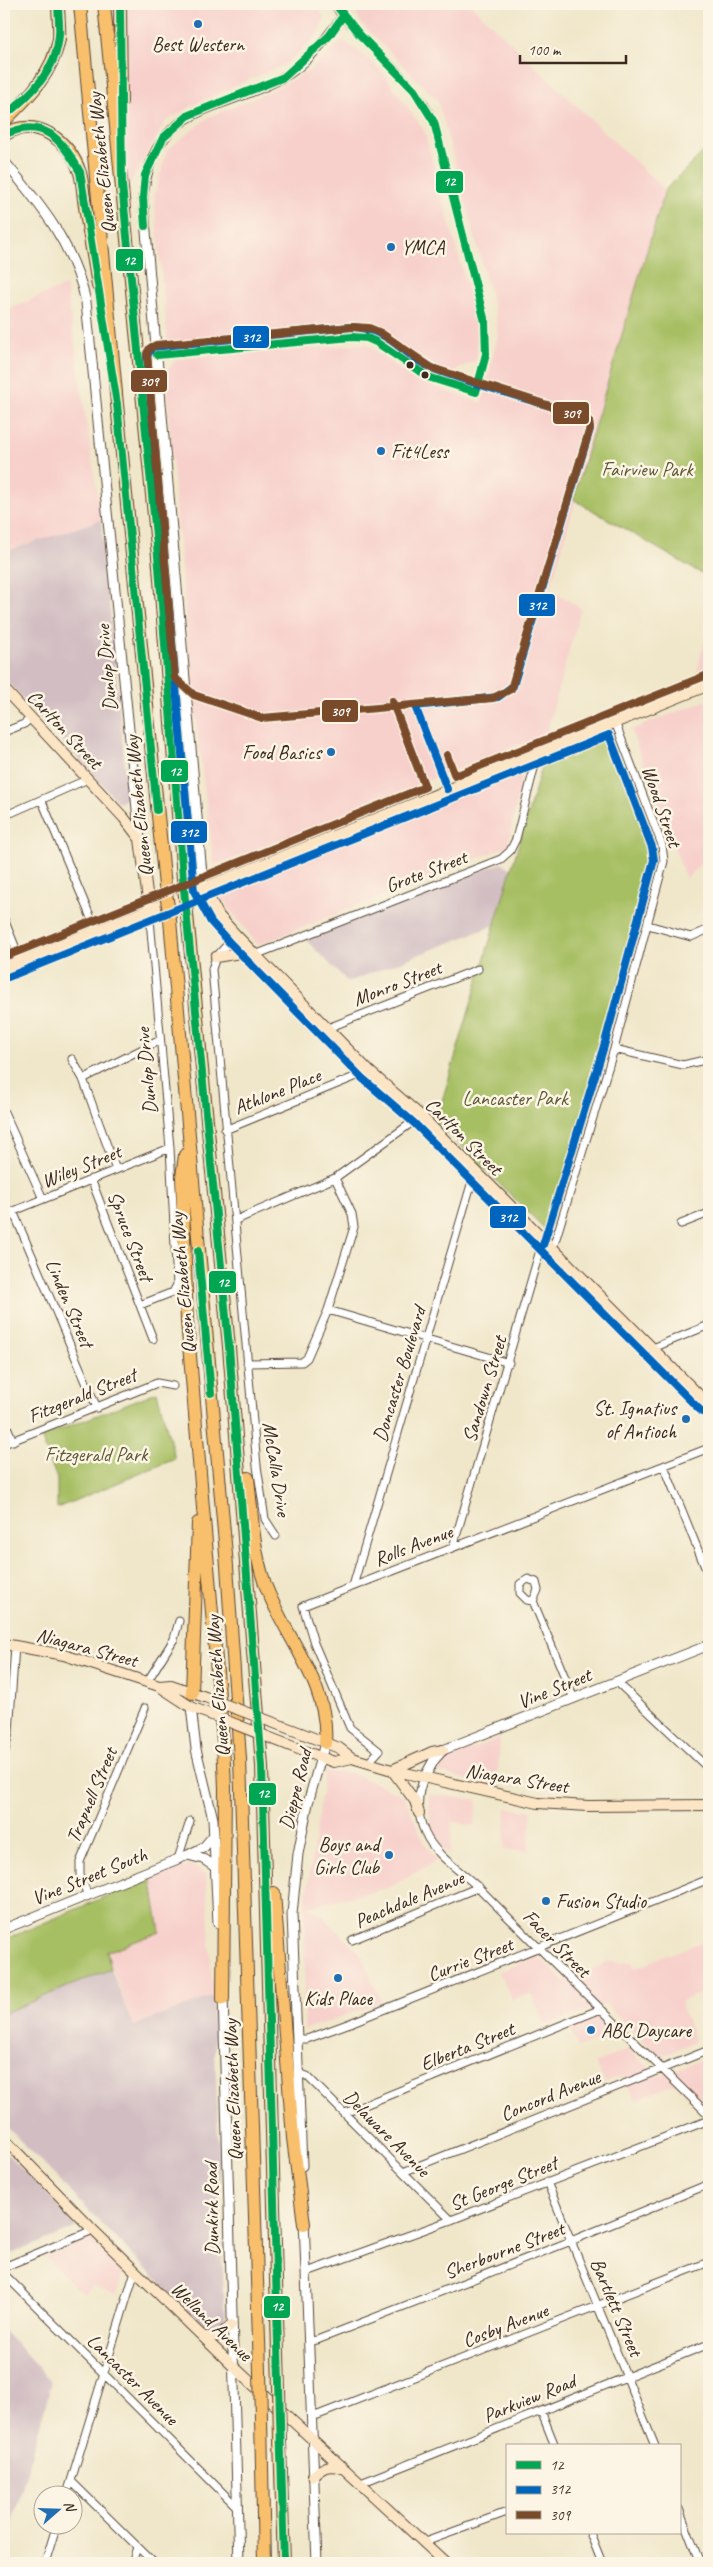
<svg xmlns="http://www.w3.org/2000/svg" width="713" height="2567" viewBox="0 0 713 2567" font-family="Caveat,sans-serif">
<style>
.built{fill:#f7d0cb}
.industrial{fill:#d2bec2}
.green{fill:#a7bf64;stroke:#717441}
.lines{fill:none;stroke-linecap:round;stroke-linejoin:round}
.minor-casing{stroke:#564638;stroke-width:9}
.tertiary-casing{stroke:#564638;stroke-width:11}
.secondary-casing{stroke:#564638;stroke-width:12}
.motorway-casing{stroke:#564638;stroke-width:14}
.minor{stroke:#fff;stroke-width:7}
.tertiary{stroke:#fff;stroke-width:9}
.secondary{stroke:#fce5c4;stroke-width:10}
.motorway{stroke:#f8bf6c;stroke-width:12}
.secondary-bridge-casing{stroke:#564638;stroke-width:12;stroke-linecap:butt}
.motorway-bridge-casing{stroke:#564638;stroke-width:14;stroke-linecap:butt}
.secondary-bridge{stroke:#fce5c4;stroke-width:10}
.motorway-bridge{stroke:#f8bf6c;stroke-width:12}
.bus-1-casing{stroke:#fcf5e5;stroke-width:11}
.bus-2-casing{stroke:#fcf5e5;stroke-width:11}
.bus-3-casing{stroke:#fcf5e5;stroke-width:11}
.bus-1{stroke:#00a651;stroke-width:8}
.bus-2{stroke:#0065bd;stroke-width:8}
.bus-3{stroke:#7a4b2a;stroke-width:8}
.poi-dot{fill:#1f6fb2;stroke:#fcf5e5;stroke-width:2}
.bus-dot{fill:#3b2a1e;stroke:#fcf5e5;stroke-width:2}
.labels{text-anchor:middle;stroke-width:5;stroke-linejoin:round;paint-order:stroke}
.poi-label{font-size:20px;fill:#3b2a1e;stroke:#fcf5e5;text-anchor:start}
.street-label{font-size:20px;fill:#3b2a1e;stroke:#fcf5e5}
.park-label{font-size:20px;fill:#5b5733;stroke:#fcf5e5}
.line-badge{stroke:#fcf5e5;stroke-width:2}
.badge-label{font-size:14px;text-anchor:middle;font-weight:bold;fill:#fff}
</style>
<rect width="100%" height="100%" fill="#fcf5e5"/>
<filter id="ink" filterUnits="userSpaceOnUse"><feTurbulence type="fractalNoise" baseFrequency=".02" numOctaves="2"/><feDisplacementMap in="SourceGraphic" scale="10" xChannelSelector="R" yChannelSelector="G"/><feConvolveMatrix kernelMatrix="1 2 1 2 8 2 1 2 1" color-interpolation-filters="sRGB"/></filter>
<filter id="wash" filterUnits="userSpaceOnUse"><feTurbulence type="fractalNoise" baseFrequency=".0096" numOctaves="4" result="noise"/><feDisplacementMap in="SourceGraphic" scale="20" xChannelSelector="R" yChannelSelector="G"/><feGaussianBlur stdDeviation="1.12" result="paint"/><feColorMatrix in="noise" values="0 0 0 0 0 0 0 0 0 0 0 0 0 0 0 0 0 1.4 0 .05"/><feComposite in="paint" operator="in"/></filter>
<g filter="url(#wash)">
<rect width="100%" height="100%" fill="#f0e7ca"/>
<path class="built" d="M111 4H316L324 18 318 34 287 63 199 102 166 121 128 186Z
M351 4H470L665 190 550 590 581 608 546 734 214 866 190 676 165 372 177 359 367 344 411 379 482 403 498 335 495 312 438 101 362 24Z
M343 40 380 69 424 130 475 316 478 340 476 360 451 373 418 365 374 332 338 328 168 343 154 195 167 150 209 117 264 94 309 71Z
M66 285 101 520 4 552V311Z
M709 625V667L697 671Z
M709 699V855L686 879 631 730Z
M522 770 508 846 258 945 219 896 227 886Z
M500 1738 497 1788 436 1771 435 1768 446 1760Z
M325 1771 350 1773 404 1795 424 1842 438 1860 387 1888 306 1907 322 1915 360 1953 382 2002 304 2030 305 1907Z
M429 1794 478 1800 474 1826 452 1822 450 1855 437 1844 430 1823Z
M506 1808 532 1811 528 1851 504 1849Z
M191 1865 206 1874 213 1996 133 2026 106 1952 160 1932 151 1877Z
M709 1939V1990L680 2002 695 2042 659 2056 606 2004 545 2025 531 1993 512 2000 499 1972 538 1956 564 1981 609 1962H632L635 1968Z
M600 2016 615 2033 579 2048 569 2027Z
M628 2049 658 2076 706 2058 709 2063V2106L682 2081 635 2100 623 2075 605 2082 595 2063Z
M92 2238 122 2272 117 2294 93 2285 84 2294 44 2257Z"/>
<path class="industrial" d="M101 520 128 798 119 803 4 678V552Z
M501 863 512 869 495 925 348 982 305 939Z
M111 1969 133 2026 213 1996 225 2326 206 2330 4 2124V2013Z
M4 2151 74 2221 77 2227 4 2257Z
M4 2331 52 2382 4 2552Z"/>
<path class="green" d="M709 146V578L573 499 665 190Z
M610 732 658 848 548 1232 436 1121 543 763Z
M157 1392 175 1459 57 1508V1479L41 1437Z
M151 1877 160 1932 107 1952 111 1969 4 2013V1940Z"/>
</g>
<g filter="url(#ink)">
<g class="lines">
<g class="minor-casing">
<path id="minor" d="M157 355 352 337 367 338 376 342 428 377 476 392 486 354 485 322 434 122C415 79 372 53 343 16
M4 732 24 724 31 718
M42 801 96 930
M4 816 88 779
M4 919 21 961
M648 925 691 937 709 929
M236 935 216 957 212 969 257 1466 265 1519 276 1536
M255 955 501 859 510 851 516 839 538 753
M328 1028 478 969
M614 1049 683 1065 709 1059
M72 1059 83 1079 116 1170
M83 1079 160 1040
M4 1112 43 1199
M225 1130 369 1071
M91 1179 153 1339
M13 1211 97 1408
M4 1215 170 1148
M236 1220 335 1178 421 1116
M681 1224 709 1213
M553 1248 614 1049 664 861 662 845 615 722
M140 1305 173 1292 177 1285 170 1148 149 908
M328 1310 509 1363
M653 1348 709 1325
M247 1363 302 1362 307 1358 328 1310 354 1227 352 1214 335 1178
M4 1419 13 1441
M4 1444 157 1383 173 1386
M664 1466 709 1577
M453 1547 543 1240
M353 1586 475 1171
M533 1601 527 1600 520 1593V1584L528 1579 536 1582 538 1590 533 1601 574 1699
M147 1682 174 1639 179 1621
M617 1682 709 1769
M4 1755 9 1732 15 1646
M368 1763 379 1751 350 1728 314 1643 303 1606 709 1448
M424 1778C416 1797 417 1815 425 1833 436 1857 463 1872 481 1890 556 1966 633 2040 709 2115
M178 1859 190 1821
M88 1896 80 1875V1862L145 1708
M352 1940 479 1887
M297 2039H307L350 2023 709 1879
M298 2073 307 2076 451 2220
M345 2113 601 2009
M403 2172 709 2050
M547 2182 655 2446
M4 2267 93 2230
M307 2272 451 2220 709 2120
M4 2274 238 2508
M309 2341 317 2340 571 2241 709 2184
M541 2411 555 2446
M312 2415H318L709 2262
M71 2481 154 2563
M361 2483 709 2344
M67 2494 135 2271
M679 2509 700 2563
M590 2533 602 2563
M425 2542 507 2512
M45 2563 57 2524
M132 2563 137 2547"/>
</g>
<g class="tertiary-casing">
<path id="tertiary" d="M4 161C40 204 74 245 86 302L140 839
M203 886 143 197C153 104 216 113 282 78 306 65 327 38 343 16L335 4
M191 1707 196 1749 213 1819 218 1923
M424 1778 434 1760 443 1750 709 1645
M188 1855 203 1859 215 1867
M4 1929 188 1855 204 1847 214 1835
M223 1994 239 2563
M302 2166 292 1914 298 1854 308 1803 325 1743
M304 2219 317 2563"/>
</g>
<g class="secondary-casing">
<path id="secondary" d="M4 689 124 818 140 839 149 908
M203 886 219 916 236 935 369 1071 421 1116 709 1405
M216 957 240 953 255 955
M4 968 709 685
M4 1644 64 1655 159 1686 171 1685 205 1697
M159 1686 191 1707 204 1712
M301 1733 339 1748 352 1758 392 1770 538 1803 588 1806 709 1805
M301 1750 334 1762 352 1758
M392 1770 432 1752 443 1750
M392 1770 415 1801 419 1813
M4 2139 93 2230 233 2366 446 2563
M204 2337 220 2336 231 2325
M313 2476C323 2467 328 2464 341 2468"/>
</g>
<g class="motorway-casing">
<path id="motorway" d="M80 4 117 404 165 886
M104 4 159 567 183 879
M120 4 121 102
M4 121C28 98 53 73 59 39 60 28 58 15 58 4
M4 135C35 115 70 140 80 173 83 183 83 196 85 207 89 233 94 260 98 286
M187 914 229 1347 262 1766 279 2390
M170 920 227 1566 240 1759 260 2371
M185 1155 182 1177 187 1321 223 1741 225 1788 223 1999
M248 1478C252 1513 253 1550 265 1584 284 1637 330 1684 325 1743
M192 1693 198 1523
M274 1893 293 2138 304 2224
M261 2419 264 2563
M280 2442 284 2563"/>
</g>
<use href="#minor" class="minor"/>
<use href="#tertiary" class="tertiary"/>
<use href="#secondary" class="secondary"/>
<use href="#motorway" class="motorway"/>
<g class="secondary-bridge-casing">
<path id="secondary-bridge" d="M205 1697 301 1733
M204 1712 301 1750"/>
</g>
<g class="motorway-bridge-casing">
<path id="motorway-bridge" d="M183 879 187 914
M165 886 170 920
M260 2371 261 2419
M279 2390 280 2442"/>
</g>
<use href="#secondary-bridge" class="secondary-bridge"/>
<use href="#motorway-bridge" class="motorway-bridge"/>
<g class="bus-1-casing">
<path id="bus-1" d="M120 4 122 185 159 567 183 879 229 1347 262 1766 284 2563
M335 4 359 34 414 90 434 122 485 322 486 354 476 392
M4 116C30 96 57 70 59 35 60 25 58 14 58 4
M4 135C43 116 62 139 80 172L117 404 157 810
M145 226 143 197 145 175 163 138 189 115 284 77 329 36 343 16
M157 355 352 337 367 338 376 342 428 377 476 392
M198 1251 211 1393"/>
</g>
<g class="bus-2-casing">
<path id="bus-2" d="M447 789 415 706 498 697 513 686 590 429 588 421 583 416C534 401 483 387 434 369 402 356 391 328 351 327L152 347 147 356 194 891 211 922 229 942 362 1078 414 1123 702 1412
M8 977 609 735 652 847 654 860 604 1046 543 1245"/>
</g>
<g class="bus-3-casing">
<path id="bus-3" d="M351 327 156 345 150 348 147 353 175 678 194 695 262 718 493 698 511 689 590 428 589 421 584 417 432 368 381 333 369 328 353 327
M447 755 455 776 705 676
M4 957 425 787 392 701"/>
</g>
<use href="#bus-1" class="bus-1"/>
<use href="#bus-2" class="bus-2"/>
<use href="#bus-3" class="bus-3"/>
</g>
</g>
<g class="poi-dot">
<circle cx="198" cy="24" r="5"/>
<circle cx="391" cy="247" r="5"/>
<circle cx="381" cy="451" r="5"/>
<circle cx="331" cy="752" r="5"/>
<circle cx="686" cy="1419" r="5"/>
<circle cx="389" cy="1855" r="5"/>
<circle cx="546" cy="1901" r="5"/>
<circle cx="338" cy="1978" r="5"/>
<circle cx="591" cy="2030" r="5"/>
</g>
<g class="bus-dot">
<circle cx="410" cy="365" r="4.5"/>
<circle cx="425" cy="375" r="4.5"/>
</g>
<g class="labels">
<g class="poi-label">
<text x="198" y="51" text-anchor="middle">Best Western</text>
<text x="401" y="254">YMCA</text>
<text x="391" y="458">Fit4Less</text>
<text x="321" y="759" text-anchor="end">Food Basics</text>
<text x="676" y="1415" text-anchor="end">St. Ignatius<tspan x="676" dy="23">of Antioch</tspan></text>
<text x="379" y="1851" text-anchor="end">Boys and<tspan x="379" dy="23">Girls Club</tspan></text>
<text x="556" y="1908">Fusion Studio</text>
<text x="338" y="2005" text-anchor="middle">Kids Place</text>
<text x="601" y="2037">ABC Daycare</text>
</g>
<g class="street-label">
<text transform="translate(101 163) rotate(-96)" y="7">Queen Elizabeth Way</text>
<text transform="translate(106 668) rotate(-95)" y="7">Dunlop Drive</text>
<text transform="translate(65 729) rotate(47)" y="7">Carlton Street</text>
<text transform="translate(138 806) rotate(-96)" y="7">Queen Elizabeth Way</text>
<text transform="translate(662 806) rotate(71)" y="7">Wood Street</text>
<text transform="translate(426 871) rotate(-21)" y="7">Grote Street</text>
<text transform="translate(397 983) rotate(-21)" y="7">Monro Street</text>
<text transform="translate(146 1071) rotate(-95)" y="7">Dunlop Drive</text>
<text transform="translate(277 1091) rotate(-22)" y="7">Athlone Place</text>
<text transform="translate(464 1136) rotate(45)" y="7">Carlton Street</text>
<text transform="translate(81 1166) rotate(-22)" y="7">Wiley Street</text>
<text transform="translate(131 1236) rotate(69)" y="7">Spruce Street</text>
<text transform="translate(182 1283) rotate(-95)" y="7">Queen Elizabeth Way</text>
<text transform="translate(70 1303) rotate(67)" y="7">Linden Street</text>
<text transform="translate(399 1374) rotate(-73)" y="7">Doncaster Boulevard</text>
<text transform="translate(484 1389) rotate(-73)" y="7">Sandown Street</text>
<text transform="translate(82 1395) rotate(-22)" y="7">Fitzgerald Street</text>
<text transform="translate(277 1469) rotate(81)" y="7">McCalla Drive</text>
<text transform="translate(413 1545) rotate(-21)" y="7">Rolls Avenue</text>
<text transform="translate(87 1647) rotate(15)" y="7">Niagara Street</text>
<text transform="translate(217 1686) rotate(-94)" y="7">Queen Elizabeth Way</text>
<text transform="translate(554 1688) rotate(-22)" y="7">Vine Street</text>
<text transform="translate(517 1778) rotate(9)" y="7">Niagara Street</text>
<text transform="translate(295 1789) rotate(-76)" y="7">Dieppe Road</text>
<text transform="translate(91 1795) rotate(-67)" y="7">Trapnell Street</text>
<text transform="translate(89 1876) rotate(-22)" y="7">Vine Street South</text>
<text transform="translate(409 1899) rotate(-23)" y="7">Peachdale Avenue</text>
<text transform="translate(557 1943) rotate(45)" y="7">Facer Street</text>
<text transform="translate(470 1959) rotate(-21)" y="7">Currie Street</text>
<text transform="translate(467 2046) rotate(-22)" y="7">Elberta Street</text>
<text transform="translate(232 2090) rotate(-92)" y="7">Queen Elizabeth Way</text>
<text transform="translate(550 2095) rotate(-22)" y="7">Concord Avenue</text>
<text transform="translate(387 2133) rotate(45)" y="7">Delaware Avenue</text>
<text transform="translate(503 2183) rotate(-22)" y="7">St George Street</text>
<text transform="translate(211 2209) rotate(-91)" y="7">Dunkirk Road</text>
<text transform="translate(504 2250) rotate(-21)" y="7">Sherbourne Street</text>
<text transform="translate(617 2307) rotate(67)" y="7">Bartlett Street</text>
<text transform="translate(212 2321) rotate(44)" y="7">Welland Avenue</text>
<text transform="translate(505 2325) rotate(-21)" y="7">Cosby Avenue</text>
<text transform="translate(133 2379) rotate(45)" y="7">Lancaster Avenue</text>
<text transform="translate(529 2398) rotate(-22)" y="7">Parkview Road</text>
</g>
<g class="park-label">
<text x="647" y="476">Fairview Park</text>
<text x="515" y="1105">Lancaster Park</text>
<text x="96" y="1461">Fitzgerald Park</text>
</g>
</g>
<g class="line-badge">
<rect x="435" y="170" width="29" height="24" rx="5" fill="#00a651"/>
<rect x="115" y="248" width="29" height="24" rx="5" fill="#00a651"/>
<rect x="232" y="325" width="38" height="24" rx="5" fill="#0065bd"/>
<rect x="130" y="369" width="38" height="24" rx="5" fill="#7a4b2a"/>
<rect x="552" y="401" width="38" height="24" rx="5" fill="#7a4b2a"/>
<rect x="518" y="593" width="38" height="24" rx="5" fill="#0065bd"/>
<rect x="321" y="699" width="38" height="24" rx="5" fill="#7a4b2a"/>
<rect x="160" y="759" width="29" height="24" rx="5" fill="#00a651"/>
<rect x="170" y="820" width="38" height="24" rx="5" fill="#0065bd"/>
<rect x="489" y="1205" width="38" height="24" rx="5" fill="#0065bd"/>
<rect x="208" y="1270" width="29" height="24" rx="5" fill="#00a651"/>
<rect x="248" y="1782" width="29" height="24" rx="5" fill="#00a651"/>
<rect x="263" y="2295" width="28" height="24" rx="5" fill="#00a651"/>
</g>
<g class="badge-label">
<text x="449" y="186">12</text>
<text x="129" y="265">12</text>
<text x="251" y="342">312</text>
<text x="149" y="386">309</text>
<text x="571" y="418">309</text>
<text x="537" y="610">312</text>
<text x="340" y="716">309</text>
<text x="175" y="776">12</text>
<text x="189" y="837">312</text>
<text x="508" y="1222">312</text>
<text x="223" y="1287">12</text>
<text x="263" y="1798">12</text>
<text x="277" y="2311">12</text>
</g>
<rect width="713" height="2567" fill="none" stroke="#fcf5e5" stroke-width="20"/>
<rect x="506" y="2444" width="175" height="90" fill="#fcf5e5" stroke="#afa495"/>
<rect x="516" y="2461" width="25" height="8" fill="#00a651" stroke="#afa495"/>
<text x="550" y="2470" font-size="15" fill="#3b2a1e">12</text>
<rect x="516" y="2486" width="25" height="8" fill="#0065bd" stroke="#afa495"/>
<text x="550" y="2494" font-size="15" fill="#3b2a1e">312</text>
<rect x="516" y="2511" width="25" height="8" fill="#7a4b2a" stroke="#afa495"/>
<text x="550" y="2520" font-size="15" fill="#3b2a1e">309</text>
<g transform="translate(58 2510) rotate(70)"><circle r="24" fill="#fcf5e5" stroke="#afa495"/>
<path d="M0-4L9 19L0 12L-9 19Z" fill="#1f6fb2"/>
<text y="-8" font-size="14" font-weight="bold" text-anchor="middle" fill="#3b2a1e">N</text>
</g>
<path d="M520 55v8h106v-8" fill="none" stroke="#3b2a1e" stroke-width="2.5"/>
<text x="528" y="55" font-size="15" fill="#3b2a1e" stroke="#fcf5e5" stroke-width="4" paint-order="stroke">100 m</text>
</svg>
